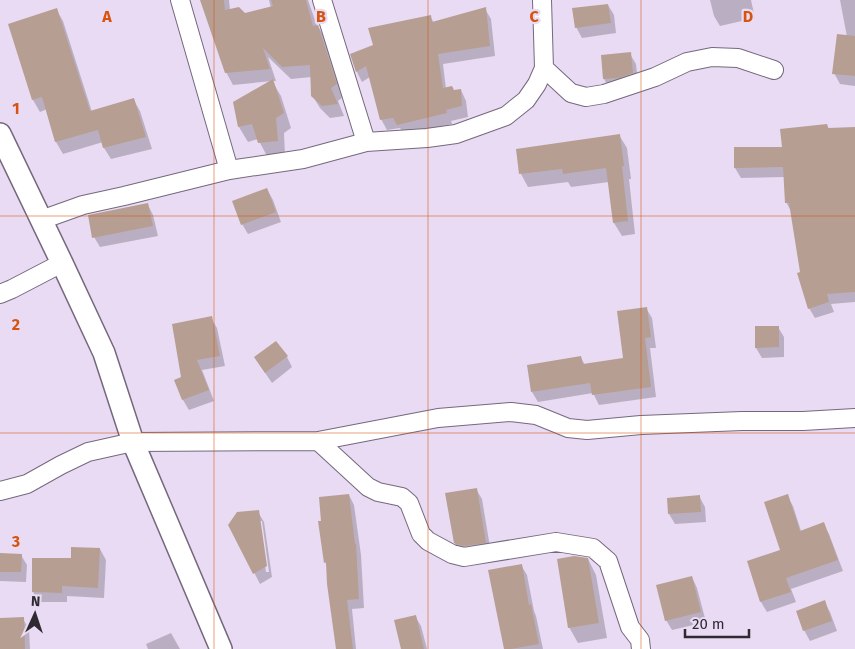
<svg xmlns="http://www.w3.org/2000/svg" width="855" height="649" viewBox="0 0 855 649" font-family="'Fira Sans',sans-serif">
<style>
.shadow{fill:#0003;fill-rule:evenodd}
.building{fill:#b79e92}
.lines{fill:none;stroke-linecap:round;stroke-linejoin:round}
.minor-casing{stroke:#75687d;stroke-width:20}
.tertiary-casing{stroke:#75687d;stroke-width:24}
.minor{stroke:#fff;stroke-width:18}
.tertiary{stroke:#fff;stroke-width:21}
.grid{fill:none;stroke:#d65410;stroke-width:1;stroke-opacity:0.55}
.grid-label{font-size:16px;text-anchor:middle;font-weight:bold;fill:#d65410;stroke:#e9dbf3;stroke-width:4.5;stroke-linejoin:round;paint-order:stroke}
</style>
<rect width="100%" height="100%" fill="#e9dbf3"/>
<path class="shadow" d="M203 0H229L230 10 244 14 271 8 269 0H308L317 26H318L325 38 343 97 338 101 344 116 330 118 320 108 312 95V77L291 79 268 57 276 81H272L281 96 291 128 284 133 285 156 268 158 258 139 248 142 239 127 234 102 272 81 233 85 226 72Z
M710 0H751L755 18 720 26 714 16Z
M840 0H855V86L840 84 834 73 847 37Z
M608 5 614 15 616 33 582 38 576 27Z
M56 9 63 21 92 112 133 99 140 111 152 149 111 159 104 148 103 142 63 154 56 142 47 109 40 112 33 100 9 25Z
M485 9 491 19 495 56 443 64 446 89 454 91 461 90 466 101 468 117 451 121 452 124 404 134 400 128 387 130 381 119 370 77 362 82 357 72 351 55 375 45 430 16 434 23Z
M630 54 636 64 638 83 610 89 604 79Z
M827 125 829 129 855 128V302L831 304 834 312 815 318 809 308 801 273 791 211 786 202 785 177 741 178 735 168V149L783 148Z
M619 135 627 148 631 179H629L635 234 622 236 614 223 609 182 571 187 568 182 528 187 521 174 517 150Z
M267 189 273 200 281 222 248 234 242 224Z
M148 205 153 215 158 236 100 247 94 237Z
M646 308 652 318 656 348H650L656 397 599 405 593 393 538 402 532 392 581 358 585 365 624 359Z
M211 318 217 328 225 366 202 370 214 401 189 410 183 400 175 380 183 377Z
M778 327 784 337V357L762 358 756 348Z
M275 342 287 357 292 367 272 383 255 358Z
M476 489 482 499 491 553H461L455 543Z
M349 495 354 505 361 555 364 608 352 609 356 649H338L327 566 325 562 319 522H323Z
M699 496 705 507 706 522 675 524 669 514Z
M787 496 793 506 801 531 823 524 829 534 843 571 791 589 796 602 767 612 761 602 781 551Z
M258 512 264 522 272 577 260 584 230 525ZM259 521H262L269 572H266Z
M100 549 106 560 104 598 67 596V602H39L33 592Z
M0 554 21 555 27 565 26 582 0 581Z
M588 559 596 575 607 638 578 643 569 627Z
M521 565 527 575 534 611 536 616 543 649H505Z
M692 577 697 588 706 622 672 630 666 620Z
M824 602 830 612 837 631 810 641 804 630Z
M415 616 421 626 427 649H402Z
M0 619H23L29 629 30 649H0Z
M171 633 180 649H148L146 644Z"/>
<path class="building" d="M200 0H224L225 10 239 7 245 13 273 6 271 0H306L313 26 318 25 337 84 331 88 338 104 322 106 311 96 310 65 282 67 263 48 270 69 225 73Z
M608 4 611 23 575 28 572 8Z
M486 7 490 46 438 54 443 88 452 86 454 90 461 89 462 106 446 110 447 113 397 125 393 118 380 120 366 66 356 72 350 54 373 45 368 28 431 15 432 22Z
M57 8 90 111 134 98 146 137 103 148 98 130 55 142 42 97 32 100 8 24Z
M837 34 855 36V76L832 74Z
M631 52 633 73 619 78 603 79 601 55Z
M273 79 284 113 276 118 278 141 258 143 252 124 238 127 233 102Z
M827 124 828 128 855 127V292L827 294 829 302 808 309 797 273 800 272 789 203H785L783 167 734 168V147H782L780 129Z
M620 134 624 166H622L628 221 613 223 606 168 563 174 562 169 519 174 516 149Z
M267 188 276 212 241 225 232 201Z
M148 203 153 226 92 238 88 215Z
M647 307 651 337 645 338 651 387 592 395 590 383 531 392 527 365 581 356 583 364 623 358 617 311Z
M212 316 220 356 197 360 209 390 182 400 174 380 181 377 172 324Z
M755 326H779V347L755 348Z
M276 341 288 356 265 373 254 357Z
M477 488 486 543 464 546 456 544 454 543 445 493Z
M349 494 355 544H356L359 599 347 600 353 649H336L327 584 326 562 324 563 318 521H321L319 497Z
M788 494 800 531 824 522 838 560 786 578 791 592 760 602 747 561 780 550 764 502Z
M700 495 701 512 668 514 667 498Z
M259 510 267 566 253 574 228 525 237 512Z
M71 547 100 548 98 588 62 586V593L32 592V558H71Z
M0 553 22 554 21 572H0Z
M574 556 588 558 599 623 568 628 557 559Z
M522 564 529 605 531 604 539 644 511 649H504L488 570Z
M692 576 701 612 665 621 656 585Z
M825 600 832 621 803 631 796 611Z
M416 615 424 649H401L394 620Z
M24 617 25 649H0V618Z"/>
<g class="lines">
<g class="minor-casing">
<path id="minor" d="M180 0 229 170
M322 0 366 142
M544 68 571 93 586 97 604 94 655 77 687 62 712 57 738 58 774 70
M41 220 83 205 124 196 229 170 303 159 366 142 427 138 456 134 506 116 526 100 537 84 544 68 542 0
M0 294 12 289 62 263
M318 441 368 487 378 492 402 497 409 503 421 534 428 541 452 554 464 557 556 542 593 548 608 561 630 627 640 640 641 649
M0 491 27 484 61 465 88 452 133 442 318 441 438 418 511 412 536 415 568 428 587 430 641 425 742 421H803L855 418"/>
</g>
<g class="tertiary-casing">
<path id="tertiary" d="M0 134 62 263 104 353 133 442 221 649"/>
</g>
<use href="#minor" class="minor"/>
<use href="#tertiary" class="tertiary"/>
</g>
<path class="grid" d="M214 0V649M428 0V649M641 0V649M0 216H855M0 433H855"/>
<g class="grid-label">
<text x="107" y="22">A</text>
<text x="321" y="22">B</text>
<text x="534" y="22">C</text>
<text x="748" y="22">D</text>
<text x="16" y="114">1</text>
<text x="16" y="330">2</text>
<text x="16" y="547">3</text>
</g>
<g transform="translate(35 614) rotate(3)" stroke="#e9dbf3" stroke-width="4" paint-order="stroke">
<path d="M0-4L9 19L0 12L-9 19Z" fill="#2f2a32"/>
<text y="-8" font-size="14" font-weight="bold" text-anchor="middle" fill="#2f2a32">N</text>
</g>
<path d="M685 629v8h64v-8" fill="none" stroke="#2f2a32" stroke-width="2.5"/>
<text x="692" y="629" font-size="15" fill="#2f2a32" stroke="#e9dbf3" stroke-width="4" paint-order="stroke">20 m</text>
</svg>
